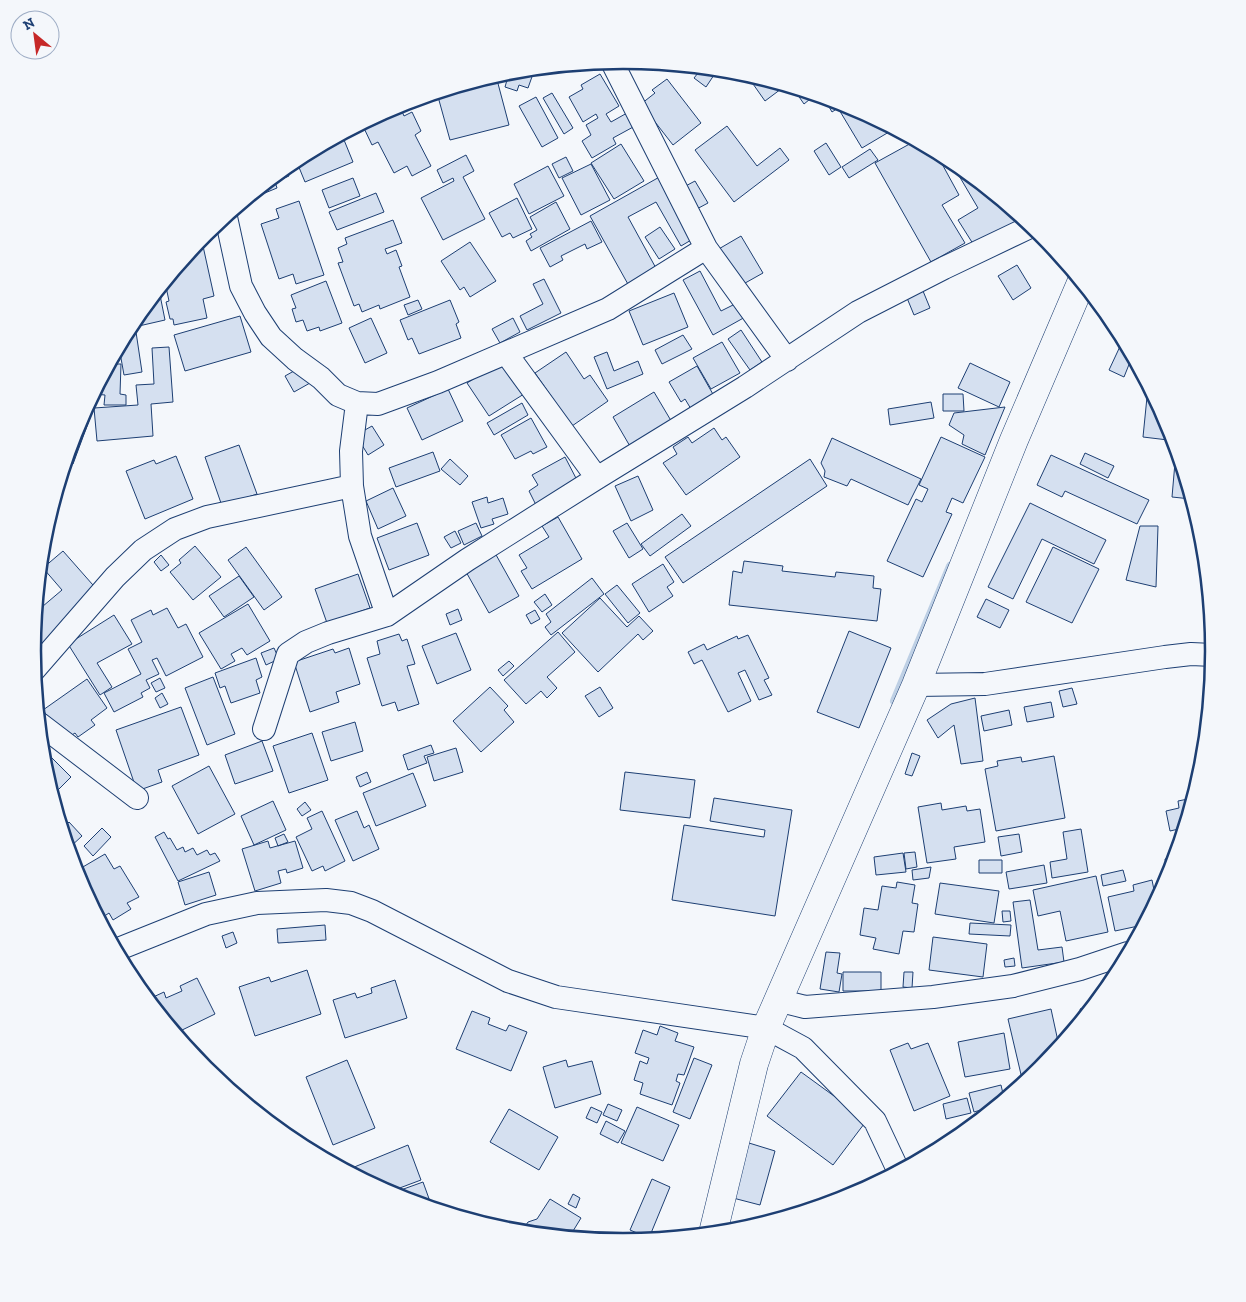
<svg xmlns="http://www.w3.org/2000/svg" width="1246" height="1302" viewBox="0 0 1246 1302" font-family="'Zilla Slab',serif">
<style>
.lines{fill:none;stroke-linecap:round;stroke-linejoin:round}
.stream{stroke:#bed0e5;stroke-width:8}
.building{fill:#d5e0f0;stroke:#1d3f73}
.minor-casing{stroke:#1d3f73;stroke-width:24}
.tertiary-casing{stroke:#1d3f73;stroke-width:29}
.minor{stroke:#f4f7fb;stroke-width:22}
.tertiary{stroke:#f4f7fb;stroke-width:28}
.rim{fill:none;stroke:#1d3f73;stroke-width:2.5}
</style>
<rect width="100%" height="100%" fill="#f4f7fb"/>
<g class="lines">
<path class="stream" d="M894 701 950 566"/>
</g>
<path class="building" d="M546 68 544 74 534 71 528 88 519 85 517 91 505 87 507 80 502 79 504 73Z
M702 68 714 75 706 87 694 78Z
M600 74 619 106 606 114 611 122 627 113 635 126 613 138 616 144 592 158 582 141 591 135 586 125 598 118 596 114 583 122 569 97 583 89 581 85Z
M746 74 785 86 765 101Z
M496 76 509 125 450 140 437 93Z
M667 79 701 123 673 145 641 104 655 93 652 90Z
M793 88 815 95 804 104Z
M552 93 573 128 564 134 543 98Z
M536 97 558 138 542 147 519 106Z
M824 98 849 106 894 129 862 148 838 108 832 112Z
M399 105 404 116 412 112 421 131 415 135 431 166 412 176 407 166 394 173 378 142 372 145 362 124Z
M727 126 757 166 780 148 789 160 734 202 695 150Z
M342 135 353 162 305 182 296 160Z
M915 141 935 151 959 195 942 205 965 243 931 262 875 163Z
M826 143 841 167 829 175 814 151Z
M621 144 644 181 614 199 591 163Z
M870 149 878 160 849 178 842 167Z
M466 155 474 171 463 177 485 219 443 240 421 198 454 181 453 178 443 183 437 170Z
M566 157 573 171 559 178 552 164Z
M591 164 610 200 581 215 562 178Z
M548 166 564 196 529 214 514 184Z
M285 168 289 176 275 182 277 188 260 195 258 190Z
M964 171 1022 218 975 247 958 220 978 208 958 174Z
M663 175 698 236 681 246 656 202 628 217 657 270 629 286 590 216Z
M353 178 360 196 329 208 322 190Z
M695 181 708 203 693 211 680 189Z
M376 193 384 212 337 230 329 212Z
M517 198 532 229 513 238 510 233 502 237 489 213Z
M299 201 324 275 296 284 293 274 279 279 261 224 279 218 276 209Z
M556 202 570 229 531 251 526 241 532 237 530 234 537 230 530 217Z
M393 220 402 243 385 249 387 254 396 250 402 266 399 267 410 297 380 309 379 305 362 312 359 304 354 306 338 263 343 262 338 248 347 244 345 238Z
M591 221 602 242 587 249 585 244 561 256 563 260 550 267 540 248Z
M660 227 675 249 659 259 645 237Z
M741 236 763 273 738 287 717 250Z
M470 242 496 281 470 297 464 287 460 290 441 261Z
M203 246 214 296 203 299 207 318 174 325 173 319H170L166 302 169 301 165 282 194 248Z
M1017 265 1031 288 1013 300 998 276Z
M700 271 721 311 739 302 747 316 713 335 683 280Z
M544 279 561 313 527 330 520 316 543 304 533 284Z
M326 281 342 323 320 331 319 327 307 331 303 320 296 322 292 309 296 308 291 295Z
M159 290 165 320 130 328 132 323Z
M923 291 930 308 914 315 907 298Z
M674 293 688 327 643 345 629 311Z
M418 300 422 309 408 315 404 305Z
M450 300 459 322 456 324 461 338 419 354 412 338 408 340 400 320Z
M240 316 251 352 185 371 174 335Z
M371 318 387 353 365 363 349 328Z
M513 318 520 332 500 343 492 329Z
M741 330 762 362 750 370 728 339Z
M136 332 142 372 124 375 119 347 126 334Z
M683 335 692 349 662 364 655 350Z
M1123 340 1132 357 1124 377 1109 370Z
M722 342 740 373 711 389 693 358Z
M169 347 173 402 151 404 153 436 97 441 94 408 138 405 136 385 154 384 152 348Z
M566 352 584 379 590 375 608 401 572 426 535 373Z
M607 352 614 371 638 361 643 374 607 389 594 357Z
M112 360 114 364H121L120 394 126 395V405H104L105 395 94 394Z
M503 361 524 394 489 416 467 383Z
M970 363 1010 382 999 407 958 388Z
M697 366 714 396 691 409 685 399 681 402 669 382Z
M301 367 310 383 294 392 285 376Z
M1148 387 1169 425 1168 440 1143 437Z
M448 389 463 421 422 440 407 408Z
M654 392 673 424 631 448 613 417Z
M943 394H963L964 411H943Z
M931 402 934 418 890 425 888 409Z
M522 403 528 415 494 435 487 423Z
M1005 407 985 455 962 444 964 435 949 425 954 413Z
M83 415 90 418 73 464 66 462 78 425Z
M531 418 547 447 533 454 531 451 515 459 501 435Z
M372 426 384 445 368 455 356 435Z
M714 428 722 440 726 437 740 457 686 495 663 463 677 454 673 447 688 437 692 443Z
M941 437 985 457 963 503 952 498 946 512 952 514 923 577 887 561 916 499 922 502 928 489 919 485Z
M832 438 921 479 908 505 851 479 847 486 824 477 825 471 821 463Z
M239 445 257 494 222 506 205 457Z
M1176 451 1191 499 1172 497Z
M433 452 440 471 396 487 389 468Z
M1085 453 1114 466 1108 478 1080 464Z
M1051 455 1149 500 1137 524 1065 491 1062 497 1037 485Z
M176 456 193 499 145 519 126 471 154 460 156 464Z
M565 457 578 482 536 505 529 491 538 485 532 475Z
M450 459 468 476 460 485 441 469Z
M810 459 827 486 683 583 665 557Z
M638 476 653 510 631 521 615 486Z
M393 488 406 516 378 529 366 501Z
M487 497 488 503 503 498 508 514 492 519 494 524 481 528 472 502Z
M1030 503 1106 540 1094 564 1042 539 1013 599 988 587Z
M682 514 691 526 650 556 641 544Z
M558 517 582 559 532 589 521 571 527 568 519 555 549 537 542 526Z
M417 523 429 555 389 570 377 538Z
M476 523 482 536 464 545 458 531Z
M627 523 643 549 629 558 613 531Z
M1140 526H1158L1156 587 1126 580Z
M455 531 461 543 451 548 444 537Z
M195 546 221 577 193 600 170 572 181 563 179 560Z
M246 547 282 597 264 610 228 560Z
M1053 547 1099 569 1072 623 1026 602Z
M63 551 100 593 41 644 34 636 36 612 62 590 43 568Z
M495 553 519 596 489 613 465 570Z
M161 555 169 565 161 571 154 562Z
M744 561 783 566 782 571 835 577 836 572 874 576 873 588 881 589 877 621 729 605 733 571 742 573Z
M663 564 674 582 667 587 673 596 649 612 632 584Z
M358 574 370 608 327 623 315 589Z
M239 576 254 597 224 617 209 596Z
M592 578 604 594 551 635 545 627 551 622 546 614Z
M617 585 640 613 628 623 605 594Z
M545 594 552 605 542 612 534 602Z
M600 598 627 627 639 616 653 631 643 640 638 634 598 672 562 633Z
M986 599 1009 610 1000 628 977 617Z
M248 604 270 641 247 655 242 648 231 654 235 661 221 669 199 633Z
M167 608 178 628 186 624 203 657 166 676 157 658 152 660 159 674 146 680 150 688 141 693 143 697 114 712 104 693 141 674 128 649 142 642 131 620 151 610 153 615Z
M458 609 462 620 450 625 446 614Z
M535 610 540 619 531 624 526 615Z
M114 615 132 644 97 663 112 687 100 695 68 644Z
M849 631 891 648 859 728 817 712Z
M558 632 575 652 547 677 557 688 547 698 541 691 526 704 504 680Z
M456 633 471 670 437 684 422 646Z
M399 634 402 641 407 639 415 664 407 666 419 704 398 711 395 702 382 706 367 658 380 654 377 641Z
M748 635 769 678 764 680 772 695 759 700 745 670 738 673 751 701 728 712 702 660 694 664 688 652 704 644 707 650 737 636 738 639Z
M274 648 279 659 266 665 261 653Z
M349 648 360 684 336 692 339 702 310 712 294 662 333 649 335 653Z
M256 658 262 677 256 680 260 693 231 703 225 686 220 688 215 673Z
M509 661 514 666 503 676 498 670Z
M213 677 235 734 207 745 185 688Z
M160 678 165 688 156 692 151 683Z
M87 679 107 708 91 720 95 725 78 737 75 733 64 740 43 710Z
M490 687 508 706 504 710 514 722 481 752 453 721Z
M600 687 613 708 599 717 585 696Z
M1072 688 1077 704 1063 707 1059 691Z
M162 693 168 704 160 708 155 698Z
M975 698 983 761 961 764 954 725 938 738 927 720 951 704Z
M1051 702 1054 717 1027 722 1024 707Z
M181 707 199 755 158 770 162 782 137 791 116 730Z
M1009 710 1012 725 984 731 981 716Z
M355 722 363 751 331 761 322 732Z
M312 733 328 780 289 793 273 746Z
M262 741 273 771 235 784 225 755Z
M431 745 434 753 424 756 427 763 408 770 403 755Z
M456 748 463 772 434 781 427 757Z
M912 753 920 756 912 776 905 774Z
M48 754 71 777 53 795 44 766 43 759Z
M1054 756 1065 818 996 831 985 769 998 766 997 761 1021 757 1022 762Z
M209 766 235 814 198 834 172 786Z
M367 772 371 782 360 787 356 777Z
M625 772 695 780 690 818 620 810Z
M413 773 426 806 376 826 363 793Z
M714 798 792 810 775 916 672 900 684 825 764 837 765 830 710 821Z
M1193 798 1183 828 1170 831 1166 811 1179 808 1178 801Z
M273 801 286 830 254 845 241 816Z
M305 802 311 810 302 816 297 809Z
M941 803 942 810 966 806 967 811 980 809 985 842 954 847 956 859 927 863 918 807Z
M322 811 345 861 325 871 323 866 312 871 296 837 312 829 307 818Z
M357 811 364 828 369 825 379 849 353 861 335 820Z
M59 818 66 825 69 822 82 836 69 848Z
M102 828 111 837 93 856 84 846Z
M1081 829 1088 872 1052 878 1050 862 1067 859 1063 832Z
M164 832 168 839 170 838 177 850 183 847 185 852 193 848 197 855 207 850 210 855 215 853 220 861 178 881 155 837Z
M284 834 288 842 278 846 275 838Z
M1019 834 1022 852 1001 856 998 837Z
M268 841 270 848 295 841 303 868 287 873 286 869 278 871 281 883 255 891 242 849Z
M915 852 917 867 906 869 904 853Z
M903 853 906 872 876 875 874 857Z
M105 854 114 869 120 866 139 897 127 903 131 909 113 920 109 913 100 919 76 871Z
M1175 857 1168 877 1165 859Z
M979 860H1002V873H979Z
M1044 865 1047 883 1009 889 1006 872Z
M931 867 929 878 913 880 912 870Z
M1123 870 1126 881 1103 886 1101 875Z
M209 872 216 895 185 905 178 882Z
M1096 876 1108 932 1066 941 1060 911 1038 916 1033 890Z
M1152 880 1156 900 1143 925 1115 931 1108 897 1134 891 1133 885Z
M897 882 915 885 912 903 918 904 914 932 903 931 899 954 873 949 876 938 860 935 864 908 878 910 882 886 896 888Z
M940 883 999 891 994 923 935 914Z
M1030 900 1038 950 1062 947 1064 962 1022 968 1013 902Z
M1002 911H1010L1011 921 1003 922Z
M970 923 1011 925 1010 936 969 934Z
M325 925 326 940 278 943 277 929Z
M233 932 237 943 226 948 222 936Z
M933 937 987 944 983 977 929 970Z
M826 952 840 953 837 973 842 974 839 992 820 989Z
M1014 958 1015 966 1005 967 1004 960Z
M307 970 321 1014 255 1036 239 987 269 977 271 982Z
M843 972H881V991H843Z
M904 972H913L912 988 903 987Z
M197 978 215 1014 176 1033 149 999 164 992 166 998 182 991 180 986Z
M395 980 407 1018 345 1038 333 1000 355 993 357 998 372 993 371 988Z
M1093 1004 1083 1017 1080 1009Z
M1051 1009 1059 1046 1040 1069 1023 1083 1008 1019Z
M472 1011 490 1018 488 1024 506 1031 509 1025 527 1032 511 1071 456 1049Z
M660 1026 678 1033 675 1041 694 1047 684 1075 678 1074 676 1081 680 1083 672 1105 640 1094 643 1083 634 1080 640 1061 647 1064 649 1058 635 1053 643 1030 657 1035Z
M1004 1033 1010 1069 965 1077 958 1042Z
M908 1043 911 1049 928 1043 950 1096 914 1111 890 1050Z
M694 1058 712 1065 690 1119 673 1112Z
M347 1060 375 1128 333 1145 306 1077Z
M566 1060 568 1067 592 1061 601 1094 555 1108 543 1067Z
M801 1072 867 1120 833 1165 767 1116Z
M1001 1085 1004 1098 994 1106 974 1112 969 1093Z
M967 1098 971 1113 946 1119 943 1104Z
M608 1104 622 1110 617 1121 603 1115Z
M591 1107 602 1112 597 1123 586 1118Z
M637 1107 679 1125 663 1161 621 1143Z
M509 1109 558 1137 539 1170 490 1142Z
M606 1121 625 1131 618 1143 600 1134Z
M749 1143 775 1151 760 1205 733 1198Z
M408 1145 421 1180 389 1192 347 1170Z
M652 1179 670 1187 649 1238 630 1230Z
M423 1182 432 1207 401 1198 398 1191Z
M573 1194 580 1198 576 1208 568 1204Z
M550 1199 581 1218 570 1236 522 1231 528 1222 537 1219Z"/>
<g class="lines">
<g class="minor-casing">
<path id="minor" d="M612 62 706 248 787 360
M226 217 241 286 255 313 271 337 295 359 321 378 338 395 357 403 378 404 438 382 608 309 706 248
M506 353 597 478
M357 403 351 451 352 486 360 536 387 615
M34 670 115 577 143 550 175 529 207 517 352 486
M916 685 985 684 1165 657 1191 654 1213 655
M40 724 137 798
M264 729 288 654 306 642 328 633 387 615 467 560 597 478 745 387 858 312 944 268 1032 226
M116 950 206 914 257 903 326 900 351 903 372 911 508 981 556 997 766 1028 803 1048 875 1121 898 1170
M777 1000 805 1007 933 997 1013 986 1080 969 1128 953"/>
</g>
<g class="tertiary-casing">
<path id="tertiary" d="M713 1233 754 1064 766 1028 916 685 1014 440 1081 283"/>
</g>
<use href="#minor" class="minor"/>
<use href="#tertiary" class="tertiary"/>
</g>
<path d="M0 0H1246V1302H0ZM41 651a582 582 0 1 1 1164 0a582 582 0 1 1-1164 0Z" fill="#f4f7fb" fill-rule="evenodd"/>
<path class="rim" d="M41 651a582 582 0 1 1 1164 0a582 582 0 1 1-1164 0Z"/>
<g transform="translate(35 35) rotate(331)"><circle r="24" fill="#f4f7fb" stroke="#9eadc5"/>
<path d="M0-4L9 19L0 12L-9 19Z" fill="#c62828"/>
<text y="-8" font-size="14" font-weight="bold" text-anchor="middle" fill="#1d3f73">N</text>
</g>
</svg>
